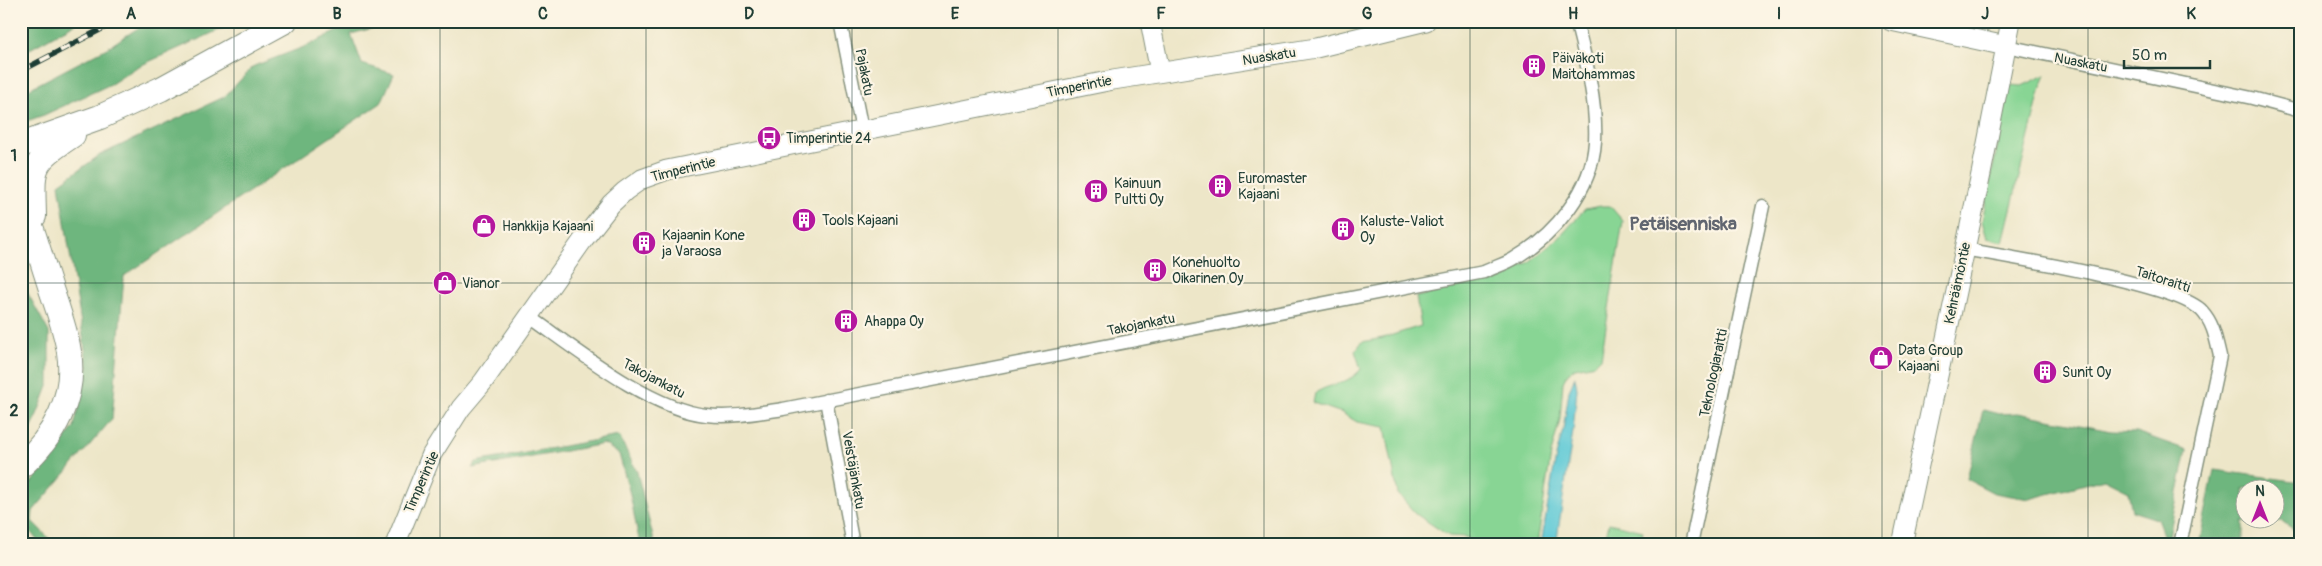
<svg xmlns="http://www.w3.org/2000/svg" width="2322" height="566" viewBox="0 0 2322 566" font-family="Pangolin,sans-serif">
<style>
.green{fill:#88d594;stroke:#548964}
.forest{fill:#6eb67e;stroke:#467a59;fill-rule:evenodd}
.water{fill:#5dc9d6;stroke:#3e8385}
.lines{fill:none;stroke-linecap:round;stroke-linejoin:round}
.street-casing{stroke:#86927e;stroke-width:15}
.secondary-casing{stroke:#86927e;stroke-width:21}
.highway-casing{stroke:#86927e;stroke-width:26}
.street{stroke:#fff;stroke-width:12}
.secondary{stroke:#fff;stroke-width:19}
.highway{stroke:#fff;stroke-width:24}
.rail-casing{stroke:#1f3d34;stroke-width:5.5}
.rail{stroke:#fcf5e5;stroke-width:4;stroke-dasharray:11;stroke-linecap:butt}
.grid{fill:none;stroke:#1f3d34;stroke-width:1;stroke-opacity:0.55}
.labels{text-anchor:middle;stroke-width:4.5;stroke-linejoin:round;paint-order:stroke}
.street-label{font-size:14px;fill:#1f3d34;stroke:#fcf5e5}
.poi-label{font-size:14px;fill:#1f3d34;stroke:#fcf5e5;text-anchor:start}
.district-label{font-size:19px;font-weight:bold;fill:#616670;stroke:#fcf5e5}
.neatline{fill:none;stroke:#1f3d34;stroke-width:2}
.grid-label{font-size:16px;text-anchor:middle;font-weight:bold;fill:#1f3d34}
</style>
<rect width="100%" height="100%" fill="#fcf5e5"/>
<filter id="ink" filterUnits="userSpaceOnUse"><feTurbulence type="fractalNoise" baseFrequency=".02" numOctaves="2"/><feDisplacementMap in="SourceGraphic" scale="10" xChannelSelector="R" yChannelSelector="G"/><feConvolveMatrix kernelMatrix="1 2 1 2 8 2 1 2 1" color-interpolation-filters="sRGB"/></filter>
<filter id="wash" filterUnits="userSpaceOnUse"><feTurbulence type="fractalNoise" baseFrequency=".0096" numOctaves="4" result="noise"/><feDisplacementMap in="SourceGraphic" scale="20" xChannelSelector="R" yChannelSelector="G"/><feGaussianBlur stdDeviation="1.12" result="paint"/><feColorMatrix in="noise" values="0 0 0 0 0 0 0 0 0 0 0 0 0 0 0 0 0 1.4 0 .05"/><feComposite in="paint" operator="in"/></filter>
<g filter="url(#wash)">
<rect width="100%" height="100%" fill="#ede6c8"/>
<path class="green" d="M2046 75 2041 87 2003 242 1987 238 1982 221 2010 85 2022 86Z
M1601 206H1610L1623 221 1601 358 1595 364 1575 368 1568 373 1563 382 1560 419 1551 454 1537 545H1478L1466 537 1449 536 1416 514 1398 494 1385 427 1357 422 1342 413 1313 403 1315 393C1333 382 1348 385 1361 369L1355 351 1362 342 1383 338 1421 326 1416 297 1489 280 1528 263 1559 238 1585 209Z
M1609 523 1643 531 1640 545H1604Z"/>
<path class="forest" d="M21 21H80L21 54Z
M149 21H239L137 67 111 84 44 115 21 123V93L107 48Z
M357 21H399L351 34 362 64 394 74 381 103 124 276 112 419 33 511 32 521 55 545H41L21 520V496L74 427 88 368 59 184 100 155 224 97 254 66 309 45Z
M21 281 49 332V384L29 435 21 441Z
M1983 410 1999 414 2018 413 2111 431 2136 432 2187 450 2167 545 2157 519 2132 511 2128 491 2104 479 2029 499 1994 493 1967 479Z
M619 436 637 472 655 545H640L630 494 619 454 604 444 472 468 476 462Z
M2214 470 2301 482V535L2282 521 2243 522V545H2199ZM2274 488V518H2244V488Z"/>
<path class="water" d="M1575 376 1577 389 1573 431 1557 538 1559 545H1541L1556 456 1563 430 1569 391Z"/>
</g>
<g filter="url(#ink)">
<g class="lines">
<g class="street-casing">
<path id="street" d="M840 21 862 130
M2006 46 2252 98 2301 111
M1964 249C2008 257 2177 284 2202 311 2214 324 2216 340 2220 356L2180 545
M530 317C577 350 650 409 706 415 732 418 757 413 783 409L1484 272C1494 267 1506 264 1515 258 1555 234 1592 190 1595 142 1597 101 1586 60 1576 21
M826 400 853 545
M1691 545 1763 206"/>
</g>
<g class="secondary-casing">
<path id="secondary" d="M1150 21 1160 72
M1891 21 2006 46
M395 545 432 454 461 408 483 382 583 240 611 204 625 191 642 179 667 170 1113 80 1316 48 1426 21
M1902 545 1981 174 2011 21"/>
</g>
<g class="highway-casing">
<path id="highway" d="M21 145 100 117 161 89 285 21
M21 195C31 226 41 258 51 289 58 310 66 331 69 352 76 397 54 437 21 466
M34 216C33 166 29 164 73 135"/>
</g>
<use href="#street" class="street"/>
<use href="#secondary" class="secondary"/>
<use href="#highway" class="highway"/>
<g class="rail-casing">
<path id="rail" d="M21 71 117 21"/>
</g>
<use href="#rail" class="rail"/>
</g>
</g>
<path class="grid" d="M234 21V545M440 21V545M646 21V545M852 21V545M1058 21V545M1264 21V545M1470 21V545M1676 21V545M1882 21V545M2088 21V545M21 283H2301"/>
<defs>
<g id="building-disc" transform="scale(1.25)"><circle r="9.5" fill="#b5179e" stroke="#fcf5e5"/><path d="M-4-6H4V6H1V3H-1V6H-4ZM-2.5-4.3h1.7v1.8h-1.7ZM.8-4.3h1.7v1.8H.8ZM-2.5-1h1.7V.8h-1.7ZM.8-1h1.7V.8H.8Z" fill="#fff"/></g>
<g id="bus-disc" transform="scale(1.25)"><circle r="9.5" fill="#b5179e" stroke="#fcf5e5"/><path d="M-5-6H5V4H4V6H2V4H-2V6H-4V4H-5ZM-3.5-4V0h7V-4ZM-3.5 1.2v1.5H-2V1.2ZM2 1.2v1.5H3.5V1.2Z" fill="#fff"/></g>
<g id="shop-disc" transform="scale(1.25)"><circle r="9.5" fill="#b5179e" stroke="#fcf5e5"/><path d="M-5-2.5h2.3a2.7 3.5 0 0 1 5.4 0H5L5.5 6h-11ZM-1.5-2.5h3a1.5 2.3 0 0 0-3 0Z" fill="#fff"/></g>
</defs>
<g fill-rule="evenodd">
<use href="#building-disc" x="1534" y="66"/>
<use href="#bus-disc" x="769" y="138"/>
<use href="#building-disc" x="1220" y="186"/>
<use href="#building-disc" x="1096" y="191"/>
<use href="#building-disc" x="804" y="220"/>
<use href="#shop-disc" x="484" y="226"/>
<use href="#building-disc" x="1343" y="229"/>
<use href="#building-disc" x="644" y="243"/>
<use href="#building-disc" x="1155" y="270"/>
<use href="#shop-disc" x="445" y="283"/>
<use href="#building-disc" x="846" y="321"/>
<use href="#shop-disc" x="1881" y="358"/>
<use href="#building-disc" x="2045" y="372"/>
</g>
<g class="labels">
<g class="street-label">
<text transform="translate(1269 56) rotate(-9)" y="5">Nuaskatu</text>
<text transform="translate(2081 62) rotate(11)" y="5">Nuaskatu</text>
<text transform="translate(865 72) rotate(79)" y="5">Pajakatu</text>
<text transform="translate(1079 86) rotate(-11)" y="5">Timperintie</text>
<text transform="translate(683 169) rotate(-14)" y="5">Timperintie</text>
<text transform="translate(2163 279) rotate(18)" y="5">Taitoraitti</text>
<text transform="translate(1957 283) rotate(-78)" y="5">Kehräämöntie</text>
<text transform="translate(1141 324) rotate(-11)" y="5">Takojankatu</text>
<text transform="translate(1713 373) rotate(-78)" y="5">Teknologiaraitti</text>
<text transform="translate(654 378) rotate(28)" y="5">Takojankatu</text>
<text transform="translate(854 470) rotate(80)" y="5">Veistäjänkatu</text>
<text transform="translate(421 482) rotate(-66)" y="5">Timperintie</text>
</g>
<g class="poi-label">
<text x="1552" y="63">Päiväkoti<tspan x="1552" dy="16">Maitohammas</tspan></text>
<text x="786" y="143">Timperintie 24</text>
<text x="1238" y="183">Euromaster<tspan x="1238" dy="16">Kajaani</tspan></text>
<text x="1114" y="188">Kainuun<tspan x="1114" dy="16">Pultti Oy</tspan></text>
<text x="822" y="225">Tools Kajaani</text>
<text x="1360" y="226">Kaluste-Valiot<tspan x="1360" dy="16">Oy</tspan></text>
<text x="502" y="231">Hankkija Kajaani</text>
<text x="662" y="240">Kajaanin Kone<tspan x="662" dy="16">ja Varaosa</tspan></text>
<text x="1172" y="267">Konehuolto<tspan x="1172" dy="16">Oikarinen Oy</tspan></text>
<text x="462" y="288">Vianor</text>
<text x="864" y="326">Ahappa Oy</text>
<text x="1898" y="355">Data Group<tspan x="1898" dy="16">Kajaani</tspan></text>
<text x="2062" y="377">Sunit Oy</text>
</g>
<g class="district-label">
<text x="1683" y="230">Petäisenniska</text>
</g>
</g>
<rect width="2322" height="566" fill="none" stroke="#fcf5e5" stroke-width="55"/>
<g transform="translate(2260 504)"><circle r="24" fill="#fcf5e5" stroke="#a4ab9e"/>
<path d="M0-4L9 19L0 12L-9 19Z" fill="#b5179e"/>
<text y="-8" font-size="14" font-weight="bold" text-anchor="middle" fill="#1f3d34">N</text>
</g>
<path d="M2124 60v8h86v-8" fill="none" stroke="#1f3d34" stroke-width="2.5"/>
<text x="2132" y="60" font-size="15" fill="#1f3d34" stroke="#fcf5e5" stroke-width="4" paint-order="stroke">50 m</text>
<rect x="28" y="28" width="2266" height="510" class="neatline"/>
<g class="grid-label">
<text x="131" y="19">A</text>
<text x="337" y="19">B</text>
<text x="543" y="19">C</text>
<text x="749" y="19">D</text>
<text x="955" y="19">E</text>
<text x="1161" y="19">F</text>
<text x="1367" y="19">G</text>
<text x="1573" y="19">H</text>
<text x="1779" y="19">I</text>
<text x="1985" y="19">J</text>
<text x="2191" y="19">K</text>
<text x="14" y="161">1</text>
<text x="14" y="416">2</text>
</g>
</svg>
